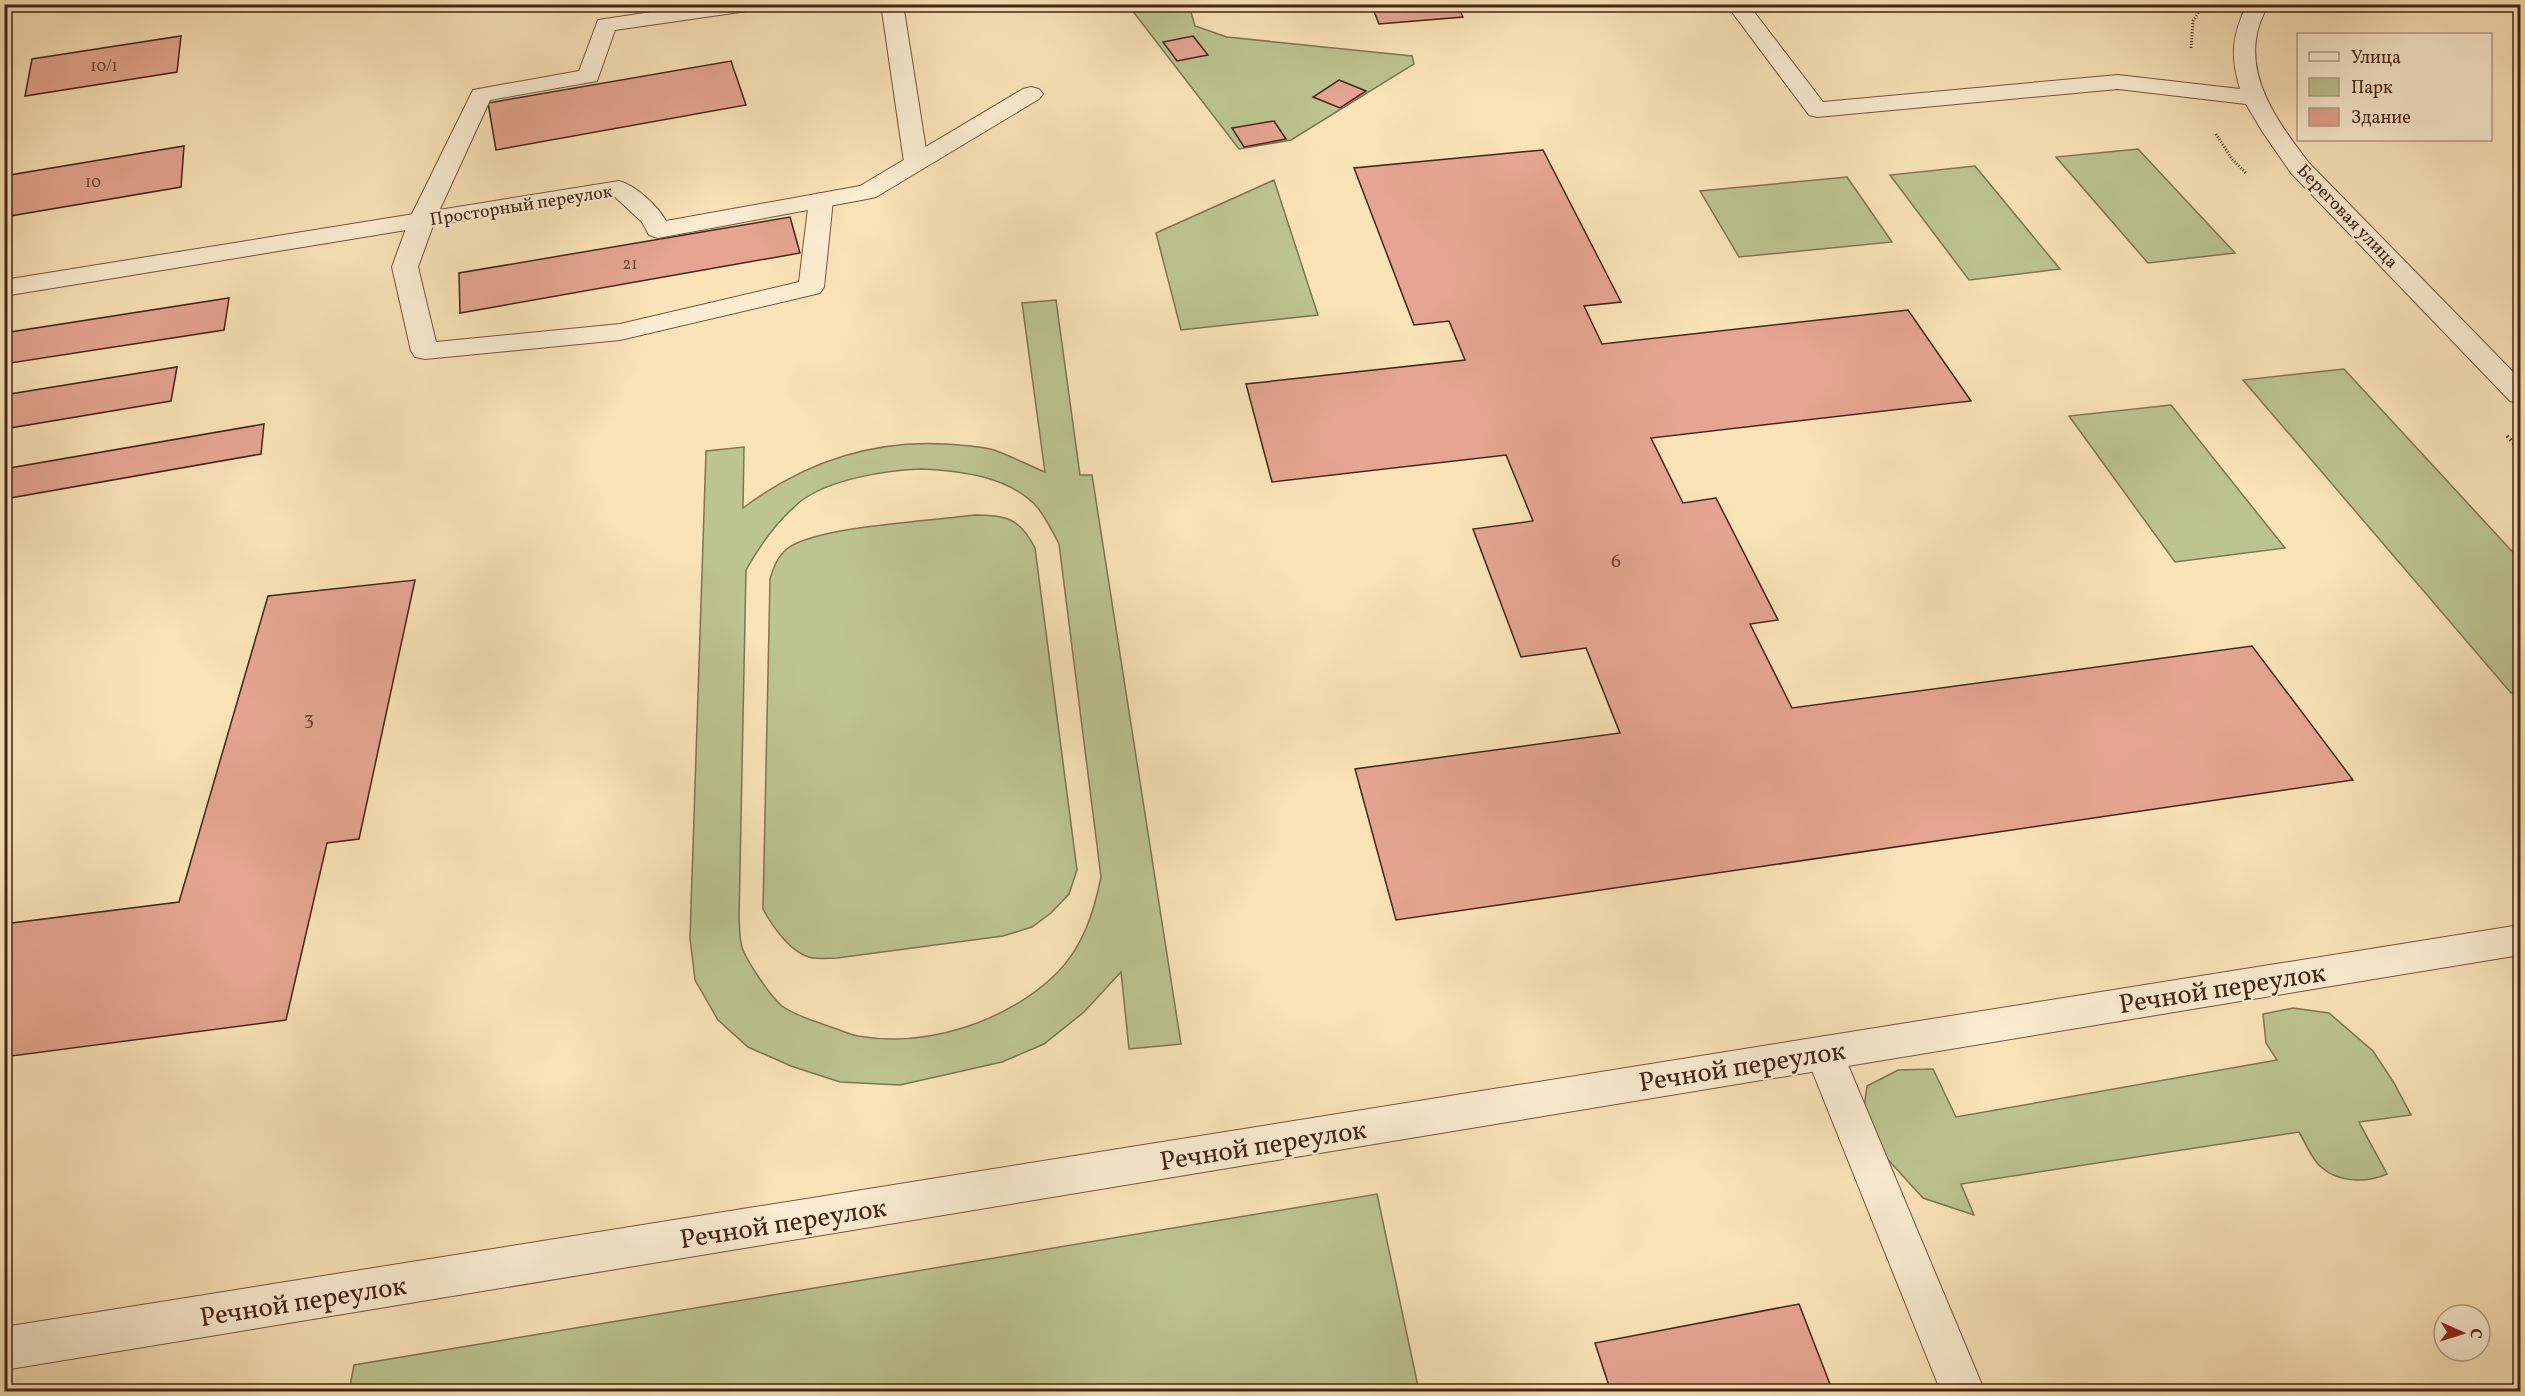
<svg xmlns="http://www.w3.org/2000/svg" width="2525" height="1396" viewBox="0 0 2525 1396" font-family="Vollkorn,serif">
<style>
.green{fill:#bcc491;stroke:#817453;stroke-width:1.5;fill-rule:evenodd}
.building{fill:#e5a590;stroke:#462415;stroke-width:1.5}
.lines{fill:none;stroke-linecap:round;stroke-linejoin:round}
.lane-casing{stroke:#73543e;stroke-width:2}
.street-casing{stroke:#73543e;stroke-width:2}
.path-far1{stroke:#462415;stroke-width:3;stroke-dasharray:1 2;stroke-linecap:butt}
.path{stroke:#462415;stroke-width:4;stroke-dasharray:1.5 3;stroke-linecap:butt}
.lane{fill:#fcedd2;fill-rule:evenodd}
.street{fill:#fcedd2;fill-rule:evenodd}
.labels{text-anchor:middle;stroke-width:4.5;stroke-linejoin:round;paint-order:stroke}
.far-number-label{font-size:16px;fill:#6e4434}
.far-street-label{font-size:18px;fill:#462415;stroke:#fcedd2}
.number-label{font-size:20px;fill:#6e4434}
.near-street-label{font-size:27px;fill:#462415;stroke:#fcedd2}
</style>
<rect width="100%" height="100%" fill="#fae3b9"/>
<filter id="stains"><feTurbulence type="fractalNoise" baseFrequency=".00333" numOctaves="4"/><feColorMatrix values="0 0 0 0 .2 0 0 0 0 .09 0 0 0 0 .02 0 0 0 .5 -.17"/></filter>
<radialGradient id="worn" r=".72"><stop offset=".6" stop-color="#630" stop-opacity="0"/><stop offset="1" stop-color="#630" stop-opacity=".3"/></radialGradient>
<path class="green" d="M1128 5H1189L1195 26 1227 37 1412 56 1414 64 1291 140 1239 149Z
M2138 149 2235 253 2148 263 2056 157Z
M1975 166 2060 269 1969 280 1890 175Z
M1847 177 1892 242 1739 257 1700 191Z
M1274 180 1318 315 1181 330 1156 233Z
M1056 300 1080 475H1092L1181 1044 1129 1049 1121 972 1084 1012 1044 1044 1002 1062 900 1085 840 1082 791 1066 748 1047 718 1020 695 980 690 938 706 451 744 447 743 508C802 464 869 440 944 444 960 445 978 446 994 450 1011 456 1028 465 1045 472L1022 303ZM922 469C961 471 1010 476 1038 508 1046 519 1053 532 1059 544L1101 877C1094 912 1083 947 1056 974 1006 1022 927 1048 858 1036 848 1034 838 1029 828 1026 814 1021 794 1015 782 1006 770 996 749 964 743 950 739 941 740 928 739 918L746 570C760 545 779 519 801 501 830 479 887 470 922 469Z
M2344 369 2520 560V692L2511 693 2243 380Z
M2171 405 2285 548 2175 562 2069 416Z
M974 515C1006 515 1020 518 1035 548L1077 870 1069 894 1051 913 1032 927 1003 936 837 958C829 958 821 959 813 958 792 955 772 926 763 909L770 579C774 566 777 557 788 548 819 526 932 521 974 515Z
M2293 1008 2329 1013 2373 1051 2394 1083 2411 1115 2359 1122 2387 1174C2367 1183 2339 1183 2321 1167 2312 1160 2305 1142 2299 1132L1961 1184 1974 1215 1923 1198 1871 1141 1864 1108 1867 1086 1898 1070 1933 1069 1956 1117 2277 1060 2266 1043 2263 1014Z
M1377 1194 1419 1391H349L354 1365Z"/>
<path class="building" d="M1239 4H1311L1241 10Z
M1371 4H1457L1463 17 1379 24Z
M181 36 177 72 25 96 32 59Z
M1193 36 1208 55 1177 61 1163 42Z
M731 61 746 105 496 150 488 103Z
M1339 80 1366 91 1340 108 1313 97Z
M1274 121 1286 139 1244 147 1232 128Z
M184 146 181 187 4 217V176Z
M1543 150 1621 302 1584 306 1602 344 1908 310 1971 401 1651 438 1683 503 1716 498 1778 620 1750 624 1792 708 2252 646 2353 780 1396 920 1355 769 1620 733 1586 648 1521 657 1473 529 1533 521 1506 455 1272 482 1246 384 1465 360 1449 321 1414 325 1354 168Z
M790 217 800 253 460 313 459 273Z
M229 298 224 330 4 364V333Z
M177 367 171 401 4 429V395Z
M264 424 261 454 4 499V469Z
M415 580 359 839 327 843 286 1020 4 1057V924L179 902 268 596Z
M1799 1304 1833 1392H1611L1595 1343Z"/>
<g class="lines">
<g class="lane-casing">
<path id="lane" d="M705 4H764L762 9 754 10 615 30 597 81 490 100 435 220 418 267 436 342 620 324 799 282 809 200 812 195 821 193 830 195 833 200 824 287 820 293 620 340 425 359 415 357 411 351 392 267 409 220 473 90 579 71 598 20Z
M881 4H903L928 162 925 167 916 169 907 167 904 162Z
M1824 1036 1838 1041 1843 1053 1985 1392H1941L1805 1053 1810 1041Z"/>
</g>
<g class="street-casing">
<path id="street" d="M1726 4H1748L1823 102 2118 75 2240 89C2230 55 2232 36 2247 4H2269C2265 11 2261 19 2259 26 2243 77 2280 125 2309 163L2520 379V404L2510 401 2291 173 2262 131 2246 104 2118 89 1817 117 1809 115Z
M1031 87 1039 89 1043 94 1039 99 876 197 867 199 658 238 649 235 642 222 614 196 4 296V280L619 181C635 185 658 206 666 221L860 186 1023 89Z
M2520 925V955L4 1370V1327Z"/>
</g>
<path class="path-far1" d="M2191 48 2193 21 2204 4
M2216 134 2232 159 2246 173"/>
<path class="path" d="M2507 436 2520 450"/>
<use href="#lane" class="lane"/>
<use href="#street" class="street"/>
</g>
<g class="labels">
<g class="far-number-label">
<text x="104" y="71">10/1</text>
<text x="93" y="187">10</text>
<text x="630" y="269">21</text>
</g>
<g class="far-street-label">
<text transform="translate(521 205) rotate(-9)" y="6">Просторный переулок</text>
<text transform="translate(2348 216) rotate(46)" y="6">Береговая улица</text>
</g>
<g class="number-label">
<text x="1616" y="567">6</text>
<text x="309" y="725">3</text>
</g>
<g class="near-street-label">
<text transform="translate(2222 988) rotate(-9)" y="9">Речной переулок</text>
<text transform="translate(1742 1066) rotate(-9)" y="9">Речной переулок</text>
<text transform="translate(1263 1145) rotate(-9)" y="9">Речной переулок</text>
<text transform="translate(783 1223) rotate(-9)" y="9">Речной переулок</text>
<text transform="translate(303 1301) rotate(-9)" y="9">Речной переулок</text>
</g>
</g>
<rect width="2525" height="1396" fill="none" stroke="#fae3b9" stroke-width="24"/>
<rect x="6" y="6" width="2513" height="1384" fill="none" stroke="#462415" stroke-width="3"/>
<rect x="12" y="12" width="2501" height="1372" fill="none" stroke="#462415" stroke-width="1.5"/>
<rect x="2297" y="33" width="195" height="108" fill="#fcedd2" stroke="#b39d86" stroke-width="1.5"/>
<rect x="2309" y="52" width="30" height="9" fill="#fcedd2" stroke="#b39d86" stroke-width="1.5"/>
<text x="2351" y="63" font-size="18" fill="#462415">Улица</text>
<rect x="2309" y="78" width="30" height="18" fill="#bcc491" stroke="#b39d86" stroke-width="1.5"/>
<text x="2351" y="93" font-size="18" fill="#462415">Парк</text>
<rect x="2309" y="108" width="30" height="18" fill="#e5a590" stroke="#b39d86" stroke-width="1.5"/>
<text x="2351" y="123" font-size="18" fill="#462415">Здание</text>
<g transform="translate(2462 1333) rotate(93)"><circle r="28" fill="#fcedd2" stroke="#b39d86" stroke-width="1.5"/>
<path d="M0-4.5L10 22L0 15L-10 22Z" fill="#8f2418"/>
<text y="-9" font-size="16" font-weight="bold" text-anchor="middle" fill="#462415">С</text>
</g>
<rect width="100%" height="100%" filter="url(#stains)"/>
<rect width="100%" height="100%" fill="url(#worn)"/>
</svg>
